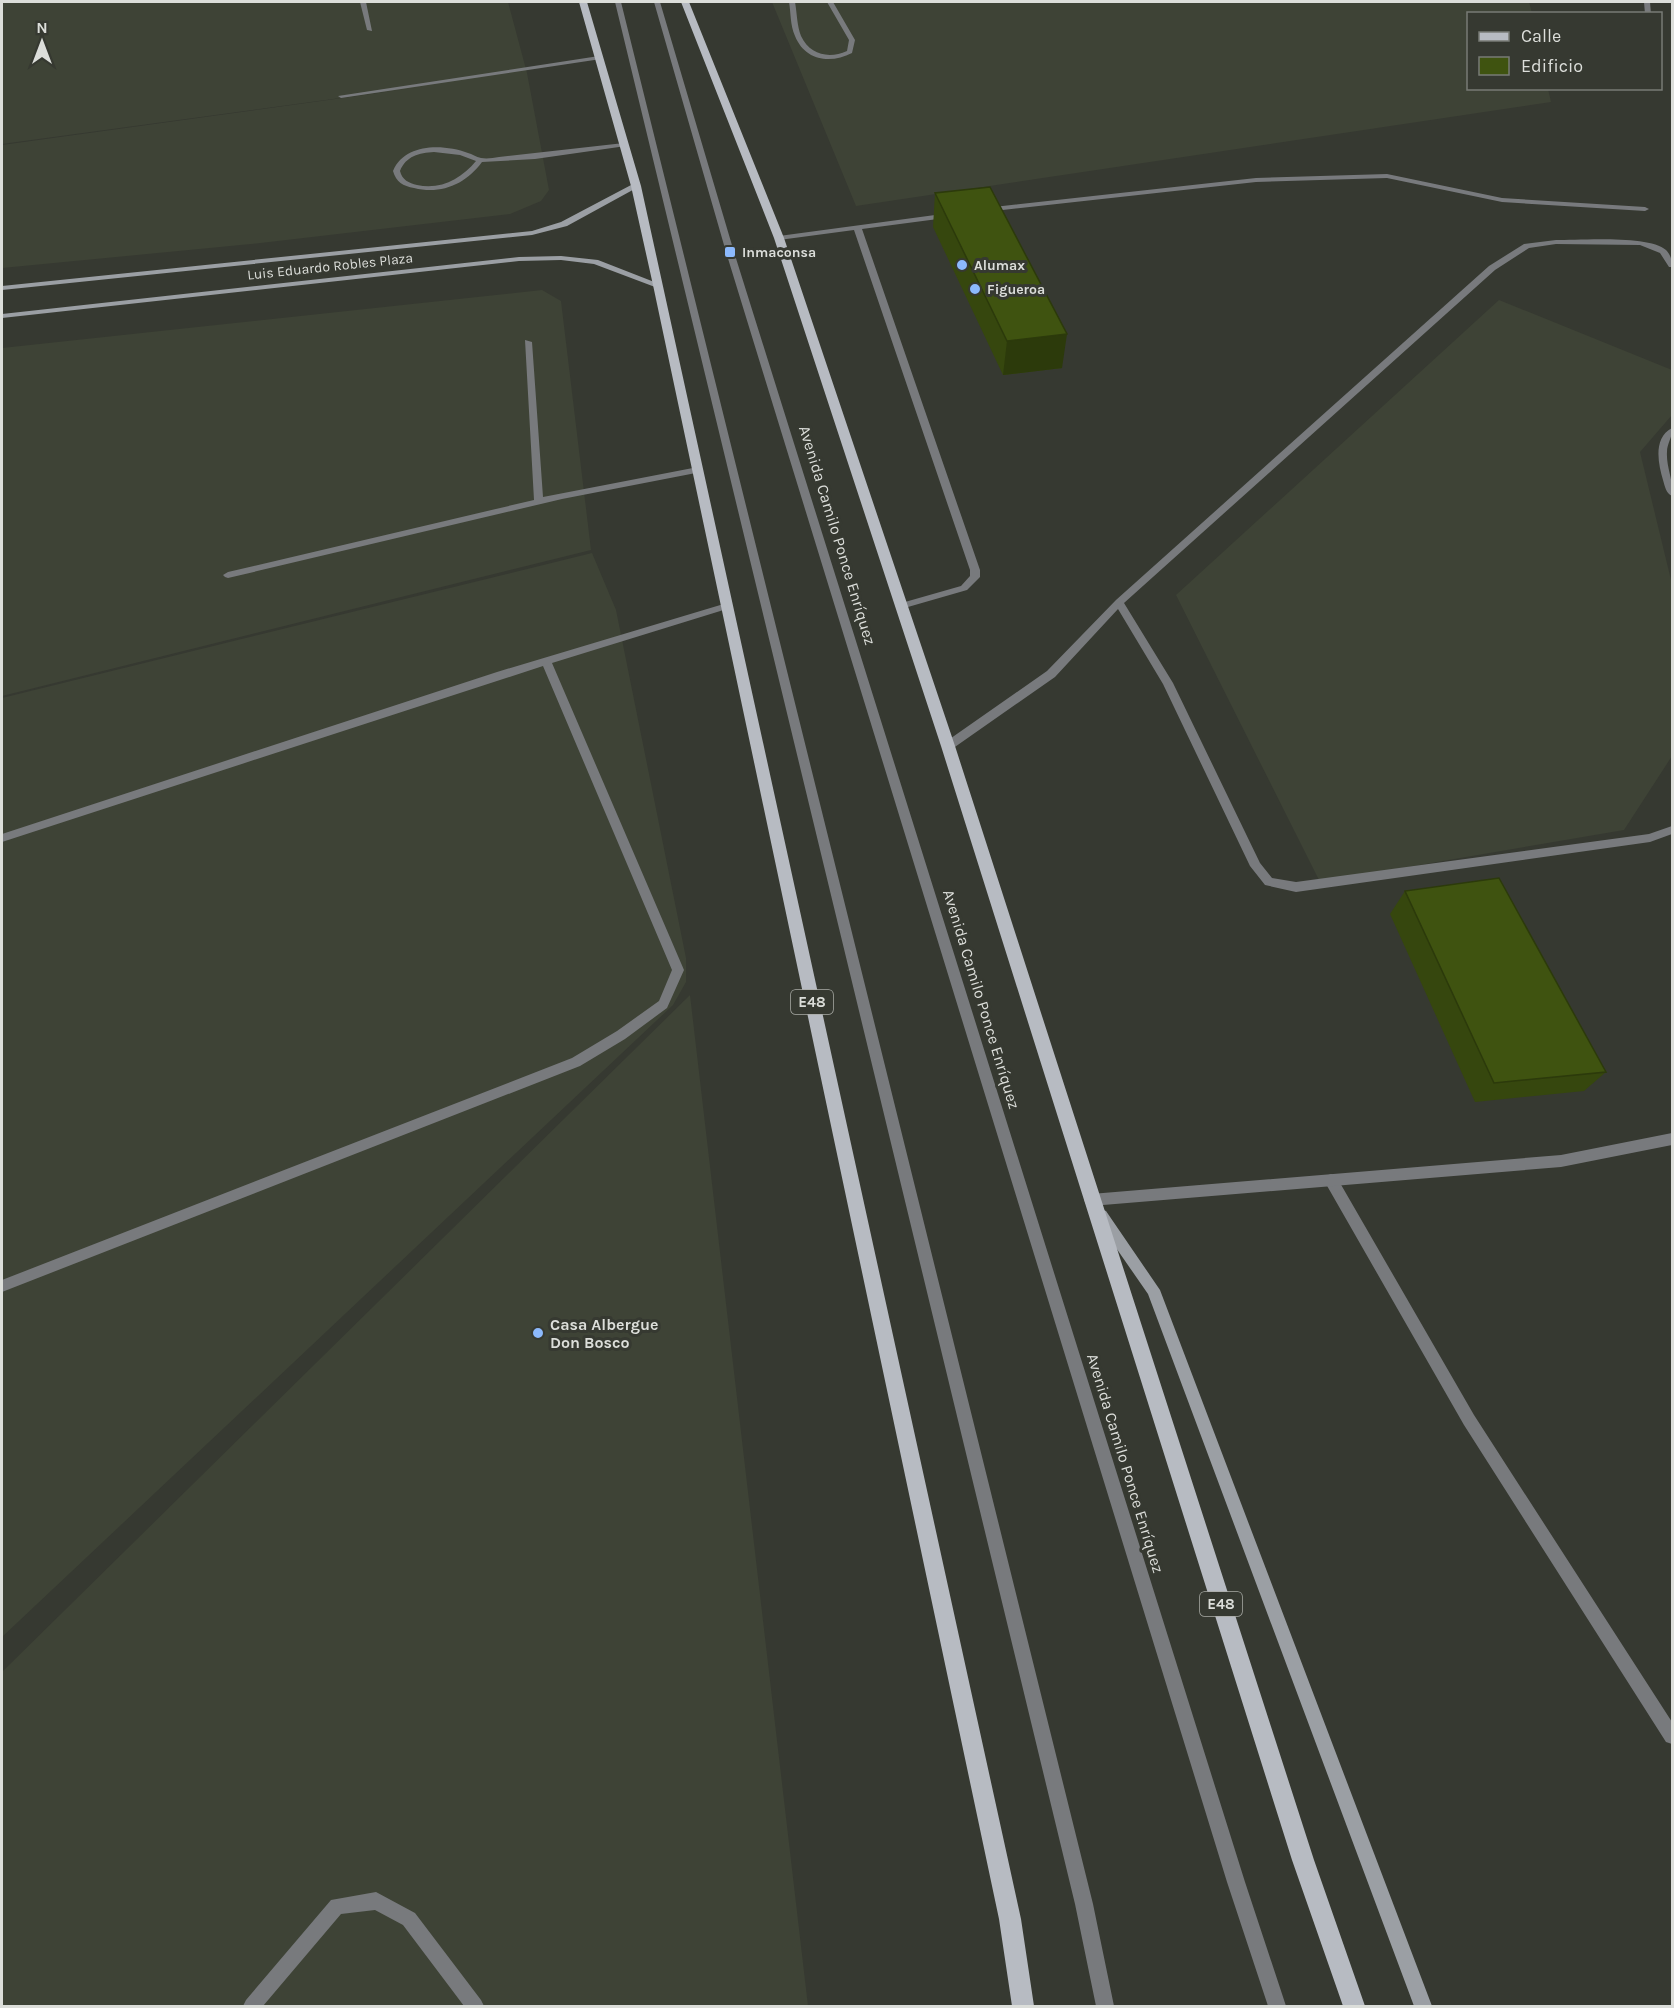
<svg xmlns="http://www.w3.org/2000/svg" width="1674" height="2008" viewBox="0 0 1674 2008" font-family="Karla,sans-serif">
<style>
.built{fill:#3e4336}
.lines{fill:none;stroke-linecap:round;stroke-linejoin:round}
.lane{fill:#787a7d;fill-rule:evenodd}
.street{fill:#787a7d;fill-rule:evenodd}
.secondary{fill:#9b9fa4;fill-rule:evenodd}
.primary{fill:#b7bbc2;fill-rule:evenodd}
.wall{fill:#36470e}
.shaded-wall{fill:#2c3a0b}
.building{fill:#3f5310;stroke:#2c3a0b;stroke-width:1.5}
.poi-dot{fill:#8cb9fc;stroke:#363931;stroke-width:2}
.labels{text-anchor:middle;stroke-width:6;stroke-linejoin:round;paint-order:stroke}
.far-poi-label{font-size:14px;font-weight:bold;fill:#dcdeda;stroke:#363931;text-anchor:start}
.far-street-label{font-size:14px;fill:#dcdeda;stroke:#363931}
.shield{fill:#363931;stroke:#aaaca7;stroke-width:1.5}
.shield-label{font-size:15px;font-weight:bold;fill:#dcdeda}
.street-label{font-size:16px;fill:#dcdeda;stroke:#363931}
.poi-label{font-size:16px;font-weight:bold;fill:#dcdeda;stroke:#363931;text-anchor:start}
</style>
<rect width="100%" height="100%" fill="#363931"/>
<path class="built" d="M2 2H508L527 73 549 190 541 201 510 214 251 244 2 268V145L429 86 2 144Z
M772 2H1529L1532 13 1468 14V88L1548 89 1551 102 856 206Z
M542 290 561 301 591 550 2 696V348Z
M1499 300 1672 370V415L1640 452 1672 584V756L1624 830 1320 882 1176 595Z
M592 553 616 610 686 958V982L673 1005 2 1637V698Z
M690 995 808 2006H2V1672Z"/>
<g class="lines">
<path class="lane" d="M360 2H366L372 31 367 30Z
M615 2H621L1093 1904 1114 2006H1096L1075 1904Z
M654 2H660L734 252 1245 1882 1286 2006H1268L1227 1882 726 252Z
M789 2H795C797 13 797 26 801 36 810 55 829 59 847 51L849 40 827 2H833L855 40 852 53C831 64 805 61 795 36 790 25 791 13 789 2Z
M599 56 602 58 601 59 341 98 338 96Z
M624 143 628 145 626 146 535 159 482 162C466 184 441 195 414 188 403 186 396 182 393 171 405 143 443 144 468 153 472 154 476 157 481 158 487 159 493 158 499 157ZM434 152 460 155 476 161C461 179 441 190 417 185 409 183 402 180 400 171 406 156 419 153 434 152Z
M1387 174 1502 198 1645 207 1649 209 1645 211 1502 202 1387 178 1256 182 985 212 981 210 985 208 1256 178Z
M950 213 954 215 953 217 862 229 980 570V577L967 590 901 609 898 608V604L961 586 970 576V570L854 230 779 240 775 238 779 236Z
M1556 240C1580 240 1650 235 1666 250 1671 255 1672 261 1672 267H1669L1660 253 1640 245 1556 244 1529 248 1495 270 1124 603 1173 683 1260 863 1272 878 1296 882 1649 834 1672 826V834L1650 842 1296 892 1265 885 1250 866 1163 684 1118 609 1055 677 952 749H944L943 746 944 743 1047 671 1116 600 1489 266 1524 244Z
M525 340 532 342 543 497 698 467 702 470 701 472 562 499 228 578 225 577 223 575 228 572 534 500Z
M1672 428C1673 437 1667 443 1667 452 1666 467 1674 481 1672 496 1666 493 1665 487 1663 480 1658 463 1653 438 1672 428Z
M727 603 730 604V608L552 663 684 970 667 1008 625 1039 580 1066 2 1292V1280L572 1058 617 1031 659 1001 672 970 543 666 2 842V834L497 672Z
M1331 1174 1336 1176 1474 1415 1672 1722V1744L1666 1742 1464 1425 1326 1184 1324 1180 1326 1176Z
M376 1892 415 1913 481 2000 484 2006H464L403 1925 375 1910 341 1914 263 2006H243L246 2000 331 1900Z"/>
<path class="street" d="M1644 2H1650L1651 14H1645Z
M1672 1133V1145L1561 1167 1091 1206 1086 1204 1084 1200 1086 1196 1091 1194 1561 1155Z"/>
<path class="secondary" d="M633 184 640 186 567 226 532 235 2 290V286L532 231 561 222Z
M561 256 598 260 662 285 655 287 594 264 561 260 519 261 2 318V314L519 257Z
M1101 1209 1106 1211 1160 1290 1432 2006H1414L1148 1294 1096 1219 1094 1215 1096 1211Z"/>
<path class="primary" d="M579 2H587L641 186 1021 1919 1034 2006H1012L999 1919 653 285 631 186Z
M681 2H689L784 238 955 746 1314 1860 1365 2006H1343L1292 1860 941 746 774 238Z"/>
</g>
<path class="wall" d="M935 193 1062 368 1003 375 933 227Z
M1405 891 1606 1072 1584 1091 1475 1102 1390 914Z"/>
<path class="shaded-wall" d="M1067 334 1062 368 1003 375 1007 341Z"/>
<path class="building" d="M990 187 1067 334 1007 341 935 193Z
M1499 878 1606 1072 1494 1083 1405 891Z"/>
<g class="poi-dot">
<rect x="724" y="246" width="12" height="12" rx="3"/>
<circle cx="962" cy="265" r="6"/>
<circle cx="975" cy="289" r="6"/>
<circle cx="538" cy="1333" r="6"/>
</g>
<g class="labels">
<g class="far-poi-label">
<text x="742" y="257">Inmaconsa</text>
<text x="974" y="270">Alumax</text>
<text x="987" y="294">Figueroa</text>
</g>
<g class="far-street-label">
<text transform="translate(330 266) rotate(-6)" y="5">Luis Eduardo Robles Plaza</text>
</g>
<g class="shield">
<rect x="791" y="990" width="42" height="24" rx="4.5"/>
<rect x="1200" y="1592" width="42" height="24" rx="4.5"/>
</g>
<g class="shield-label">
<text x="812" y="1007">E48</text>
<text x="1221" y="1609">E48</text>
</g>
<g class="street-label">
<text transform="translate(838 535) rotate(73)" y="6">Avenida Camilo Ponce Enríquez</text>
<text transform="translate(982 999) rotate(73)" y="6">Avenida Camilo Ponce Enríquez</text>
<text transform="translate(1126 1463) rotate(73)" y="6">Avenida Camilo Ponce Enríquez</text>
</g>
<g class="poi-label">
<text x="550" y="1330">Casa Albergue<tspan x="550" dy="18">Don Bosco</tspan></text>
</g>
</g>
<rect width="1674" height="2008" fill="none" stroke="#dcdeda" stroke-width="6"/>
<rect x="1467" y="12" width="195" height="78" fill="#363931" stroke="#787b75" stroke-width="1.5"/>
<rect x="1479" y="32" width="30" height="9" fill="#b7bbc2" stroke="#787b75" stroke-width="1.5"/>
<text x="1521" y="42" font-size="18" fill="#dcdeda">Calle</text>
<rect x="1479" y="57" width="30" height="18" fill="#3f5310" stroke="#787b75" stroke-width="1.5"/>
<text x="1521" y="72" font-size="18" fill="#dcdeda">Edificio</text>
<g transform="translate(42 42)" stroke="#363931" stroke-width="4.5" paint-order="stroke">
<path d="M0-4.5L10 22L0 15L-10 22Z" fill="#dcdeda"/>
<text y="-9" font-size="16" font-weight="bold" text-anchor="middle" fill="#dcdeda">N</text>
</g>
</svg>
